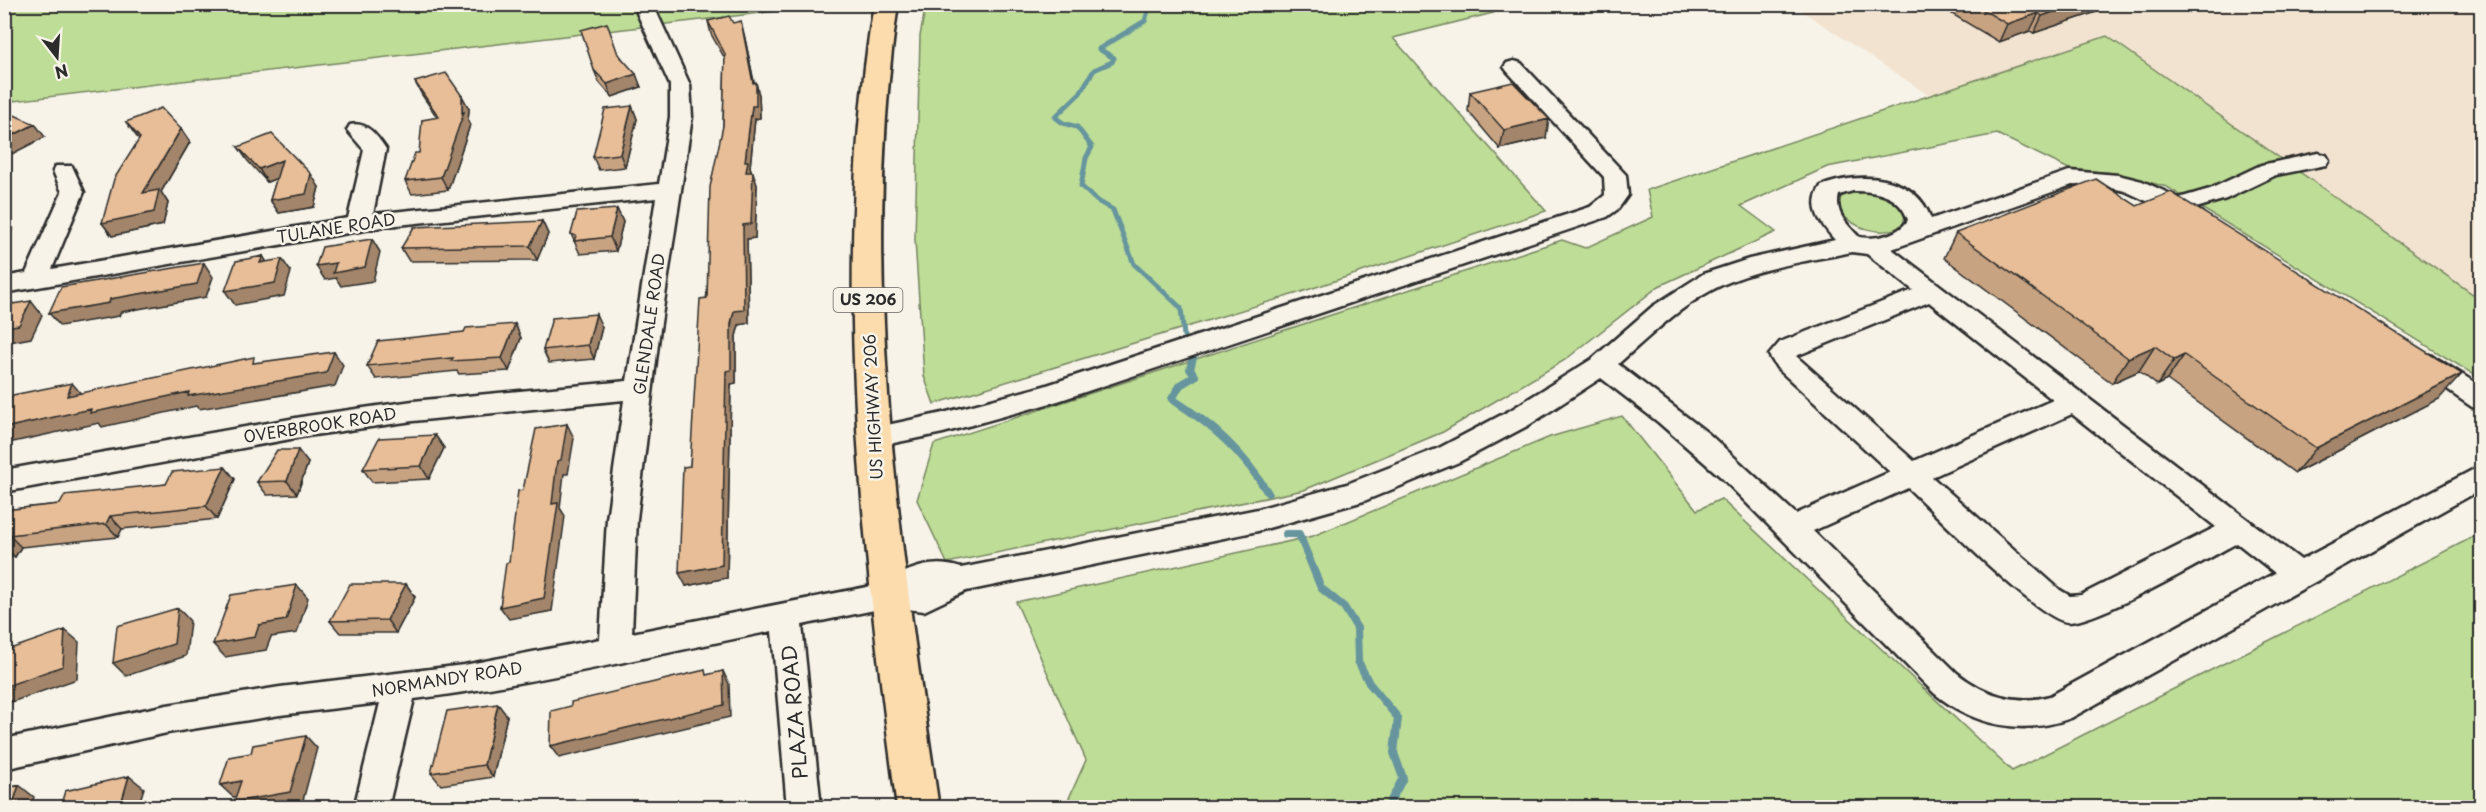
<svg xmlns="http://www.w3.org/2000/svg" width="2486" height="812" viewBox="0 0 2486 812" font-family="'Playpen Sans',sans-serif">
<style>
.built{fill:#f2e3d0}
.green{fill:#bedd96;stroke:#748460;stroke-width:1.5}
.lines{fill:none;stroke-linecap:round;stroke-linejoin:round}
.stream-far1{stroke:#66959e;stroke-width:5}
.stream{stroke:#66959e;stroke-width:8}
.minor-casing{stroke:#2b2b2b;stroke-width:5}
.highway-casing{stroke:#2b2b2b;stroke-width:5}
.minor{fill:#f7f3e8;fill-rule:evenodd}
.highway{fill:#fcdcac;fill-rule:evenodd}
.wall{fill:#c7a382;stroke:#2b2b2b;stroke-width:1.5}
.shaded-wall{fill:#a2856a;stroke:#2b2b2b;stroke-width:1.5}
.building{fill:#e7be97;stroke:#2b2b2b;stroke-width:1.5}
.labels{text-anchor:middle;stroke-width:5;stroke-linejoin:round;paint-order:stroke}
.shield{fill:#f7f3e8;stroke:#686764;stroke-width:1.5}
.shield-label{font-size:15px;font-weight:bold;fill:#2b2b2b}
.street-label{font-size:16px;fill:#2b2b2b;stroke:#f7f3e8}
.near-street-label{font-size:20px;fill:#2b2b2b;stroke:#f7f3e8}
</style>
<rect width="100%" height="100%" fill="#f7f3e8"/>
<filter id="ink" filterUnits="userSpaceOnUse"><feTurbulence type="fractalNoise" baseFrequency=".0167" numOctaves="2"/><feDisplacementMap in="SourceGraphic" scale="12" xChannelSelector="R" yChannelSelector="G"/><feConvolveMatrix kernelMatrix="1 2 1 2 8 2 1 2 1" color-interpolation-filters="sRGB"/></filter>
<g filter="url(#ink)">
<path class="built" d="M1793 5H2481V300L2108 37 1930 96Z"/>
<path class="green" d="M5 4 828 5 5 102Z
M926 4 1476 5 1493 13 1393 38 1546 211 1298 293 934 404 924 376 915 240 920 36Z
M2107 36 2481 300V379L2167 187 2114 173 2069 169 1997 134 1827 167 1741 206 1776 232 1659 286 1565 360 1443 432 1304 490 947 563 917 500 934 444 1562 240 1585 248 1653 217 1647 190Z
M1862 191C1879 192 1899 197 1905 215L1903 224C1884 239 1849 228 1838 208L1839 199 1848 193Z
M1622 416 1697 510 1721 499 2012 771 2481 533V807H1065L1086 760 1016 602 1313 536 1550 437Z"/>
<g class="lines">
<path class="stream-far1" d="M1150 4 1145 21 1099 49 1114 58 1112 62 1094 70 1080 93 1055 117 1063 123 1077 127 1092 147 1086 158 1081 186 1096 200 1113 210 1134 264 1181 308 1184 336"/>
<path class="stream" d="M1194 354 1190 369 1195 376 1180 385 1172 399C1213 425 1243 452 1268 493
M1286 534H1299L1321 588 1344 607 1357 628 1358 661 1369 683 1398 718 1394 753 1403 778 1387 808"/>
<g class="minor-casing">
<path id="minor" d="M636 4H656L657 13 690 85 692 117 659 336 637 519 632 633 882 584C908 569 931 558 961 568L1258 509 1347 484 1439 448 1509 411 1592 359 1653 306 1703 274 1749 259 1835 240C1821 224 1807 207 1821 186 1859 171 1916 174 1931 219L2069 171 2118 175 2142 181 2179 198 2210 189 2261 165 2318 153 2326 155 2329 160 2326 165 2276 175 2226 199 2196 208 2204 215 2200 220 2192 222 2125 191 2103 186 2072 185 1892 249 2301 560 2482 465V489L2071 718C2022 736 1974 726 1934 693L1721 477 1658 422 1601 378 1529 425 1459 462 1364 501 1258 531 966 591 924 611 889 607 802 625 821 808H787L772 631C653 655 535 684 414 699L388 808H354L380 703 280 715 167 733 4 769V739L167 705 280 687 464 665 600 639 607 519 624 400 413 421 307 436 4 492V470L307 416 413 401 627 381 656 198 388 226 4 293V277L26 273 62 192 53 171 56 166H72L84 192 52 269 348 218 364 150 347 130 350 125C367 121 377 136 386 149L373 214 659 184 670 117V85L637 13ZM1853 191C1877 191 1900 195 1908 220 1899 235 1875 240 1859 237 1848 225 1834 213 1839 195ZM1852 252 1867 254 1913 290 1780 342 1769 355 1777 368 1890 472 1796 514 1709 434 1618 364C1650 336 1683 303 1722 285 1762 267 1809 261 1852 252ZM1929 302 2053 400 1914 461 1796 356ZM2072 414 2216 527 2081 595 2070 596 2060 590 1932 477ZM1908 488C1935 513 2038 620 2068 622 2097 623 2205 560 2237 543L2275 573 2050 696C2017 706 1983 694 1957 673L1813 531Z
M1514 61 1521 63 1626 175 1628 195 1618 209 1607 217 1058 401 943 433 874 447 864 444 860 437 864 430 943 413 1044 386 1590 207 1605 195 1604 177 1507 71 1504 67 1507 63Z
M2424 353 2433 356 2482 387V409L2472 407 2415 368 2411 362 2415 356Z"/>
</g>
<g class="highway-casing">
<path id="highway" d="M874 4H898C859 271 899 543 939 808H897C862 543 830 270 874 4Z"/>
</g>
<use href="#minor" class="minor"/>
<use href="#highway" class="highway"/>
</g>
<path class="wall" d="M1956 4H2120L2034 33 2030 31 1999 42 1952 14Z
M708 21 733 23 744 34 754 83 759 95 760 118 755 119 750 167 757 185 755 238 747 239 749 323 739 325 736 336V383L731 384 727 578 686 586 690 466 723 126 725 59 711 34Z
M619 54 641 87 612 97 599 82 594 70Z
M415 82 462 96 469 109 468 121 470 125 448 190 412 194 405 181 437 117 422 95Z
M1470 92 1546 138 1500 149 1468 111Z
M632 106 637 119 625 167 599 170 593 157Z
M126 122 181 129 190 142 161 192 168 203 163 225 112 236 102 223 139 140Z
M238 147 319 187 314 207 279 213 270 200 277 178 267 182 247 160Z
M617 209 623 222 616 251 580 254 571 234Z
M542 221 548 234 537 260 409 261 401 248Z
M1956 233 2439 399 2295 473 2167 380 2157 385 2139 371 2112 383 1944 258Z
M515 324 521 338 509 371 459 374 457 371 376 379 367 366 464 332Z
M602 327 594 359 549 363 543 350Z
M435 435 444 448 429 479 372 482 363 469Z
M308 463 297 494 267 495 257 482Z
M225 467 235 479 217 519 122 529 118 537 21 547 15 557 4 558V510L60 504 166 484Z
M406 584 415 597 396 633H340L330 621Z
M507 716 493 777 441 785 431 773Z"/>
<path class="shaded-wall" d="M2076 4H2120L2034 33 2042 16Z
M2039 13 2030 31 1999 42 2007 24Z
M741 21 744 34 756 91V82L759 95 760 118 755 119 750 167 752 174 746 172 745 161 752 106 753 83Z
M636 74 641 87 612 97 607 84Z
M462 96 469 109 468 121 470 125 448 190 441 177 462 113Z
M632 106 637 119 625 167 620 154Z
M1549 119 1546 138 1500 149 1504 130Z
M35 124 45 137 4 158V140Z
M181 129 190 142 161 192 168 203 163 225 112 236 102 223 143 193Z
M282 160 290 173 267 182 259 169Z
M753 172 757 185 755 238 747 239 749 323 739 325 736 336V383L731 384 727 578 686 586 679 573 726 371 743 225Z
M311 174 319 187 314 207 279 213 270 200Z
M617 209 623 222 616 251 610 237Z
M4 221 12 229 6 254 4 255Z
M542 221 548 234 537 260 530 246Z
M372 239 380 252 373 281 341 286 336 278 325 280 316 266Z
M263 256 271 269 260 263Z
M282 259 291 272 284 296 235 305 225 291Z
M204 263 213 277 206 297 121 312 119 316 60 326 49 313 110 299Z
M9 299 21 312 6 305Z
M31 301 42 315 31 338 4 343V327Z
M596 314 602 327 594 359 588 345Z
M515 324 521 338 509 371 502 358Z
M2155 346 2139 371 2112 383 2128 358Z
M334 352 343 365 335 386 199 409 196 406 102 427 99 423 4 444V428Z
M2184 355 2167 380 2157 385 2174 360Z
M2462 374 2439 399 2295 473 2316 448Z
M72 383 83 396H67Z
M567 424 574 438 568 474H564L560 508 565 516 552 611 509 619 500 607 557 461Z
M435 435 444 448 429 479 421 466Z
M298 450 308 463 297 494 287 481Z
M225 467 235 479 217 519 206 506Z
M110 516 122 529 118 537 106 524Z
M9 535 21 547 15 557 4 547V542Z
M406 584 415 597 396 633 387 620Z
M297 585 308 598 297 633 271 637 266 650 225 657 213 644 259 625Z
M178 608 190 621 186 656 126 676 113 663Z
M65 630 79 642 77 679 9 703 4 700V687Z
M723 671 729 684 730 717 559 758 550 746Z
M498 704 507 716 493 777 484 765Z
M306 736 317 748 302 804 280 807H240L234 802Z
M129 776 144 788 138 807H120Z
M241 781 253 793 233 797 220 785Z
M19 785 34 797 31 807H12Z"/>
<path class="building" d="M1973 4H2076L2042 16 2039 13 2007 24Z
M729 16 733 23 741 21 753 83 756 82V106H752L745 161H748L746 172H753L751 224 743 225 744 310 734 311 731 323V370L726 371 722 565 679 573 683 467 690 466 700 299 707 298 710 187 723 126 725 54 708 21Z
M607 23 618 54 636 74 607 84 594 70 581 30Z
M446 73 462 96V113L464 112 441 177 405 181 415 153H419L422 120 439 117 415 82Z
M1513 82 1549 119 1504 130 1470 92Z
M632 106 620 154 593 157 605 109Z
M161 108 181 129 143 193 159 190 154 212 102 223 114 179 140 138 126 122Z
M12 114 35 124 4 140V118Z
M272 134 311 174 306 194 270 200 282 160 259 169 238 147Z
M2096 179 2137 206 2171 192 2462 374 2316 448 2184 355 2174 360 2155 346 2128 358 1956 233Z
M617 209 610 237 574 241 576 236 571 234 577 212Z
M542 221 530 246 401 248 414 227Z
M372 239 365 267 333 273 336 263 316 266 322 247Z
M263 256 260 263 282 259 275 283 225 291 236 261Z
M204 263 197 284 110 299 109 303 49 313 61 287Z
M9 299 6 305 31 301 19 325 4 327V300Z
M596 314 588 345 543 350 552 318Z
M515 324 502 358 451 361 453 358 367 366 378 341 464 332 466 328Z
M334 352 326 373 188 396 189 392 90 413 91 409 4 428V405H8L13 395 72 383 67 396 254 357 253 363Z
M567 424 561 460 557 461 552 504 558 503 544 598 500 607 506 563 509 562 518 491 523 490 536 429Z
M435 435 421 466 363 469 379 438Z
M277 450H298L287 481 257 482Z
M225 467 206 506 110 516 106 524 9 535 4 542V510L60 504 65 495 166 484 172 472Z
M350 584H406L387 620 330 621Z
M297 585 286 620 259 625 255 637 213 644 231 595Z
M178 608 174 644 113 663 117 626Z
M65 630 63 666 4 687V651Z
M705 670 706 675 723 671 724 705 550 746 551 711 571 706V702Z
M498 704 484 765 431 773 447 711Z
M306 736 290 792 234 802 241 781 220 785 229 757 251 753 253 745Z
M129 776 120 807H60L65 791Z
M19 785 12 807H4V789Z
M721 802 722 807H700Z"/>
</g>
<g class="labels">
<rect class="shield" x="833.5" y="288" width="69" height="24" rx="4.5"/>
<g class="shield-label">
<text x="868" y="305">US 206</text>
</g>
<g class="street-label">
<text transform="translate(336 228) rotate(-9)" y="6">TULANE ROAD</text>
<text transform="translate(649 324) rotate(-82)" y="6">GLENDALE ROAD</text>
<text transform="translate(873 407) rotate(-93)" y="6">US HIGHWAY 206</text>
<text transform="translate(320 425) rotate(-9)" y="6">OVERBROOK ROAD</text>
<text transform="translate(447 679) rotate(-9)" y="6">NORMANDY ROAD</text>
</g>
<g class="near-street-label">
<text transform="translate(795 712) rotate(-95)" y="7">PLAZA ROAD</text>
</g>
</g>
<rect width="2486" height="812" fill="none" stroke="#f7f3e8" stroke-width="24"/>
<rect x="12" y="12" width="2462" height="788" fill="none" stroke="#2b2b2b" stroke-width="2" filter="url(#ink)"/>
<g transform="translate(57 57) rotate(163)" stroke="#f7f3e8" stroke-width="4.5" paint-order="stroke">
<path d="M0-4.5L10 22L0 15L-10 22Z" fill="#2b2b2b"/>
<text y="-9" font-size="16" font-weight="bold" text-anchor="middle" fill="#2b2b2b">N</text>
</g>
</svg>
